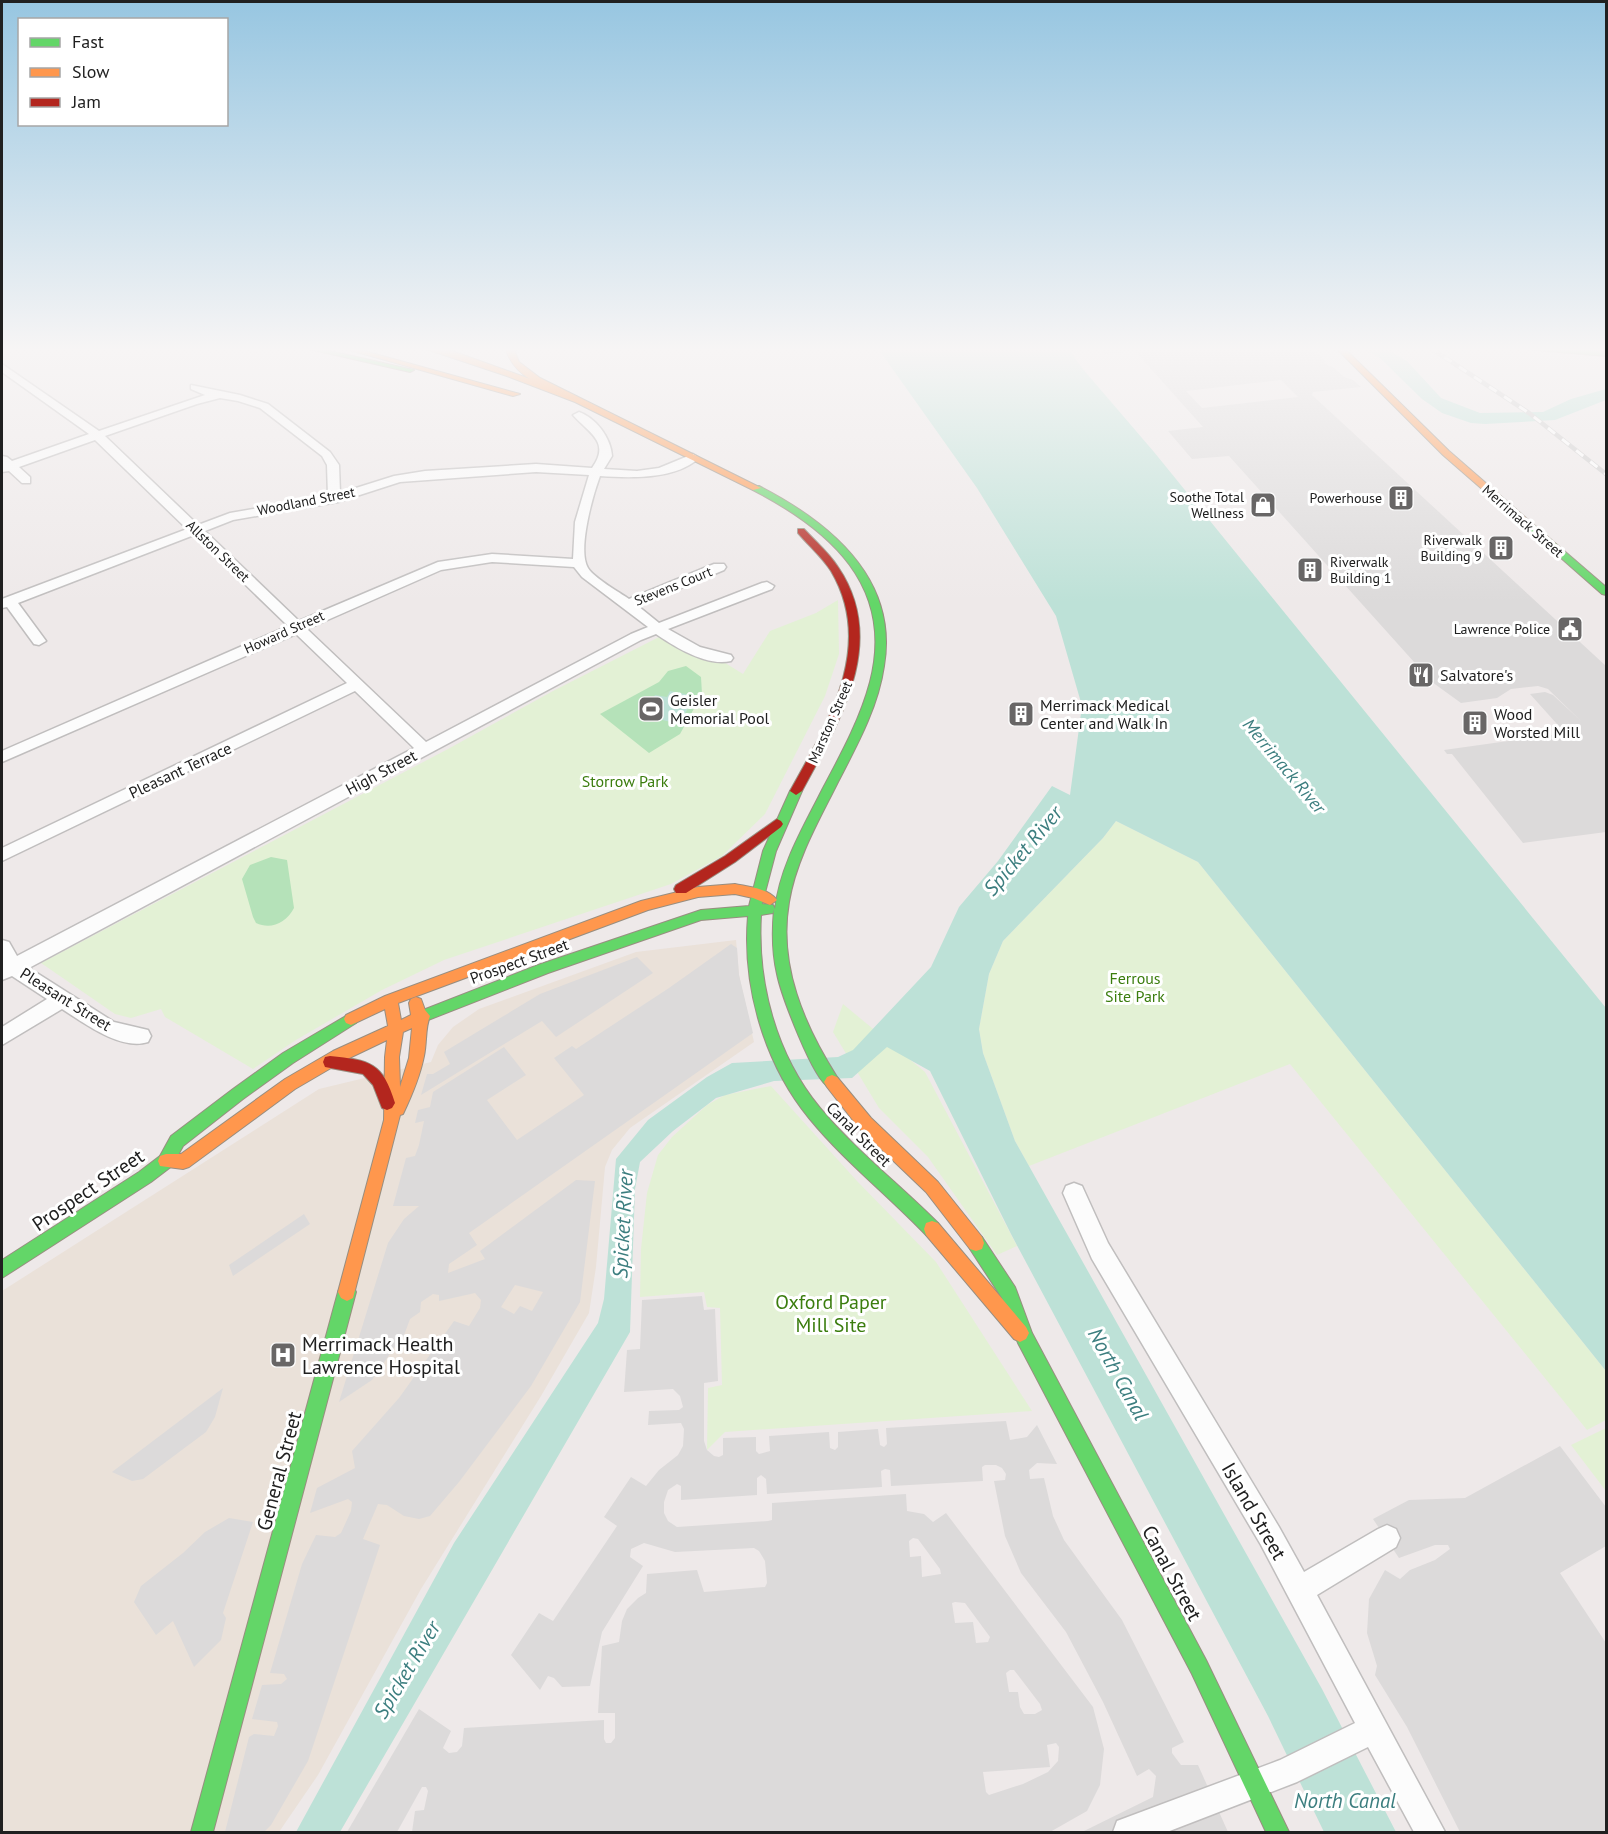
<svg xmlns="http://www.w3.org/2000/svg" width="1608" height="1834" viewBox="0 0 1608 1834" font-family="'PT Sans',sans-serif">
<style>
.education{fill:#eae1d9}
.religious{fill:#dcdada;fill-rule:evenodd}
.park{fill:#e3f1d5}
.pitch{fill:#b5e2b9}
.water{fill:#bde1d7}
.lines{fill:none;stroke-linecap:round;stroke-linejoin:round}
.street-casing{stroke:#c0bebe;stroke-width:3}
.fast-casing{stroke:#988e80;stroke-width:2}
.slow-casing{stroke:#988e80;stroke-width:2}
.jam-casing{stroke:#988e80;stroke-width:2}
.street{fill:#fcfcfc;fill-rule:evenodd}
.fast{fill:#63d668;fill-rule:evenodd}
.slow{fill:#ff974d;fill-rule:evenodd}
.jam{fill:#b3261e;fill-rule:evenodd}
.rail-casing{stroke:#cbcaca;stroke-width:4.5}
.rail{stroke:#fff;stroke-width:3;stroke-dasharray:9;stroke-linecap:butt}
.labels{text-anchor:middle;stroke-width:6;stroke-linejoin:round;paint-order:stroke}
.far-poi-label{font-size:14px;fill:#202020;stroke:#fff;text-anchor:end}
.far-street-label{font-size:14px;fill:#202020;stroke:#fff}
.poi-label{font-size:16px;fill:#202020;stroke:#fff;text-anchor:start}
.street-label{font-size:16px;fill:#202020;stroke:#fff}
.park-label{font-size:16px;fill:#3b7d0e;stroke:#fff}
.water-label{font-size:18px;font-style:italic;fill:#3c7e7f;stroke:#fff}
.near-street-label{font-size:20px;fill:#202020;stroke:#fff}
.near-park-label{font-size:20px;fill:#3b7d0e;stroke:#fff}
.near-poi-label{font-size:20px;fill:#202020;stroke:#fff;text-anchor:start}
.near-water-label{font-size:21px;font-style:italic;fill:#3c7e7f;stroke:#fff}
</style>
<rect width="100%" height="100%" fill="#eee9e9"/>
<path class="education" d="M736 940 739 975 754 1042 630 1128 612 1150 605 1167 596 1267 589 1313 541 1396 421 1589 318 1775 279 1832H2V1291L319 1089 431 1062 438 1045 453 1027 479 1009 636 952Z"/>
<path class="religious" d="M1099 347H1295L1316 352 1326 362 1323 363 1333 367 1344 377 1353 380 1361 387 1313 392 1312 395 1606 666V832L1523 843 1452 754H1447L1444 750 1565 733 1530 694 1545 692 1553 695 1581 721 1548 689 1538 686 1511 689 1497 698 1461 703 1432 682 1229 456 1192 459 1168 431 1203 427 1135 351 1105 354ZM1281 380 1298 397 1202 408 1186 391Z
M731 944 737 948 739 975 753 1033 469 1233 477 1245 449 1264 448 1273 485 1259 480 1251 576 1180 595 1181 580 1302 531 1386 459 1482 430 1516 419 1519 404 1516 387 1505 378 1504 363 1539 380 1545 308 1761 271 1825 264 1832H225L249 1737 254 1734 274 1736 278 1726 277 1722 252 1719 262 1685 281 1684 287 1679 284 1674 270 1673 302 1564 316 1535 335 1537 341 1533 351 1511 352 1502 348 1499 310 1513 317 1488 355 1468 352 1451 399 1398 454 1321 469 1326 480 1308 481 1300 475 1293 439 1301V1295L433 1294 421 1302 420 1312 410 1319 400 1346 396 1345 372 1380 339 1402 388 1243 404 1219 419 1206H393L406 1158 415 1156 419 1145 424 1121 415 1123 418 1110 430 1107 433 1092 504 1047 526 1075 487 1100 517 1140 584 1095 554 1058 572 1046 576 1049 669 988ZM515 1285 543 1292 532 1311 520 1306 514 1314 501 1307Z
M637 957 653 973 556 1037 542 1021 421 1095 427 1074H433L450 1064 444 1052 540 994Z
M304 1214 310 1224 233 1276 229 1265Z
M702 1296 704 1310 715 1309 718 1381 704 1383V1441L707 1450 714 1456 719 1457 723 1455V1438L756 1437V1451L759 1454 770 1451 769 1436 829 1432 830 1448 835 1450 838 1447V1432L878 1429 880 1445 884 1447 887 1444 886 1428 1006 1421 1010 1440 1027 1437 1037 1425 1057 1464 1037 1463 1029 1470 1030 1479 1044 1478 1053 1516 1064 1540 1122 1620 1184 1742 1172 1748V1753L1181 1765H1198L1228 1832H1082L1153 1797 1156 1776 1149 1769 1137 1776 1103 1702 1066 1632 1021 1573 1005 1536 994 1481 1005 1480 1006 1474 1002 1468 996 1465H985L982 1467 983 1481 891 1486 890 1470 885 1469 881 1471 882 1487 767 1494 766 1479 761 1475 757 1478V1495L681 1500V1486L677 1484 668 1490 664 1502V1513L668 1521 677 1527 768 1521 772 1520V1503L906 1494 907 1511 924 1514 933 1522 946 1513 1093 1707 1104 1749 1100 1785 1087 1811 1050 1832H412L415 1811 424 1810 428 1791 426 1787H422L397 1832H347L419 1709 451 1731 443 1748 449 1753 457 1752 462 1746 464 1728 604 1720V1739L606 1743H611L615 1738V1713H598L602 1646 619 1642 622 1621 627 1609 638 1598 646 1593 647 1574 697 1570 704 1592 765 1587 767 1583 765 1561 759 1551 754 1548 675 1552 644 1543 631 1549 630 1557 643 1566 602 1632 590 1686 562 1687 554 1678 548 1676 540 1690 511 1655 539 1613 553 1621 617 1526 604 1517 631 1477 646 1486 659 1470 678 1455 683 1446 684 1429 681 1423 648 1425 649 1411 679 1410 683 1407 680 1396 673 1389 624 1392 627 1350 640 1349 642 1300ZM913 1538 918 1539 940 1569 941 1574 922 1577 921 1556 910 1557 909 1541ZM955 1602 965 1603 990 1637 988 1642 976 1643 973 1622 955 1623 952 1603ZM1010 1670H1014L1040 1704 1042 1710 1035 1714H1024L1020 1707 1018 1692H1009L1006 1673ZM1056 1743 1059 1747 1058 1761 1048 1772 1023 1784 989 1795 986 1792 983 1772 1050 1767 1047 1745Z
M223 1388 215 1417 206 1432 143 1479 132 1481 112 1472Z
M1560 1446 1606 1507V1546L1560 1573 1606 1643V1832H1460L1407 1727 1375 1675 1377 1666 1367 1633 1369 1599 1385 1570 1400 1579 1410 1570 1435 1560 1450 1549 1448 1545H1435L1399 1558 1373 1519 1409 1500 1465 1498Z
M229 1518 253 1522 223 1613 226 1618 221 1640 194 1667 173 1621 156 1635 134 1602 141 1586 183 1553 205 1532Z"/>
<path class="park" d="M838 600 839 654 825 696 765 814 722 856 671 884 444 960 382 990 296 1040 253 1069 165 1017 161 1009 131 1018 115 1014 41 963 448 749 553 691 661 636 700 658 722 661 743 674 770 631 816 613Z
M1116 821 1198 862 1606 1371V1420L1587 1430 1290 1064 1029 1166 1015 1141 983 1053 979 1029 989 974 1003 941 1103 838Z
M843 1004 925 1072 1017 1246 997 1255 928 1157 879 1108 833 1032Z
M771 1086 857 1181 936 1262 1032 1411 725 1432 707 1450 708 1388 722 1385 720 1308 707 1307 704 1292 640 1297 641 1249 647 1193 658 1155 672 1137 707 1105 725 1095Z
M1606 1428V1491L1571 1445Z"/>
<path class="pitch" d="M686 666 701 677 702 694 680 734 649 753 600 714 659 682 668 671Z
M271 857 287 860 294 908C286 923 271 930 256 923L253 917 242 879 250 865Z"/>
<path class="water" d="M877 347H1067L1082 368 1154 452 1606 1008V1371L1198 862 1116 821 1103 838 1003 941 989 974 979 1029 983 1053 1015 1141 1322 1689 1396 1832H1324L1268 1716 1011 1234 930 1071 887 1047 852 1078 774 1081 716 1098 673 1131 640 1162 635 1189 630 1332 340 1832H296L454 1543 598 1323 604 1299 616 1159 648 1120 707 1077 732 1063 838 1057 853 1050 931 967 959 907 998 861 1052 786 1070 795 1082 706 1056 616 977 488Z
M1360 347 1384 348 1407 361 1441 398 1480 413 1543 412 1571 399 1606 389V400L1555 420 1485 424 1471 423 1442 413 1422 399 1380 358Z
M670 691 695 696 679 724 654 718 657 712 646 710 655 695 667 697Z"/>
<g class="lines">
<g class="street-casing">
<path id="street" d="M2 364 99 431 205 395 191 389V385L240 395 268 404 330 452 339 465 340 493 394 476 425 471 536 464 592 468C611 442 589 433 573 415L579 412C596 418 611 438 612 456L604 469 637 471 659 468 693 454 699 458C675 480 630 478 600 476 593 495 577 550 588 568 594 578 619 592 629 599L714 564H724L726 567 724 570 638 606 659 623 762 583 767 582 774 586 772 589 668 629 700 647 731 655 733 658 731 661C707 667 675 647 656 634L641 640 29 968 114 1022 148 1030 151 1036 148 1042C121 1051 84 1023 62 1009L2 1045V1027L47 999 12 976 2 980V940L9 942 17 956 414 748 355 691 2 861V848L347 683 296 634 2 762V751L288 626 194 535 18 603 46 641 39 645 34 644 7 607 2 608V599L187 529 95 440 19 467 30 477V483H22L9 471 2 472V456L7 457 12 461 89 434 2 372ZM220 398 238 401 260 408 322 456 327 465 328 496 230 513 198 525 105 436 197 404ZM536 472 589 475 575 522 573 559 492 554 438 562 299 621 205 531 233 520 338 502 400 482ZM492 562 574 567 582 577 648 627 631 634 426 742 307 629 441 570Z
M1074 1183 1082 1186 1108 1243 1279 1527 1304 1572 1378 1529 1387 1525 1396 1529 1400 1538 1396 1547 1317 1595 1445 1832H1414L1368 1747 1297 1782 1167 1832H1113L1117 1821 1280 1760 1355 1723 1261 1545 1092 1259 1063 1193 1066 1186Z"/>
</g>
<g class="fast-casing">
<path id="fast" d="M300 347H313L414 370 410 372Z
M1520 347H1547L1606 352V356L1524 349Z
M753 486H759C829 522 899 578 884 666 878 708 856 747 837 784 818 822 796 860 789 902 778 965 804 1025 837 1077L840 1082 837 1087C834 1088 832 1089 829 1087 813 1080 781 994 777 974 772 953 772 931 774 909L773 913 761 915C757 983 776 1055 820 1108 855 1150 899 1184 938 1223L940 1229 938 1235 932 1237 926 1235C888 1195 844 1161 809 1118 764 1063 742 986 748 916L701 920 548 973 423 1022 418 1020 416 1016 418 1012 538 965 701 910 749 906 763 851 790 791 796 787 802 791 776 851 762 904 773 905 775 909C780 866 803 828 822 790 840 756 860 720 870 682 895 586 830 530 753 490Z
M1528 525H1534L1606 587V595L1602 594 1528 529Z
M351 1013 356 1015 358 1019 356 1023 293 1063 243 1099 183 1146 172 1166 151 1182 2 1278V1260L139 1172 160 1156 171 1136 233 1089 283 1053Z
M976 1235 982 1237 1015 1287 1032 1333 1206 1660 1289 1832H1266L1192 1674 1018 1343 1002 1298 970 1249 968 1243 970 1237Z
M347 1283 353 1286 356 1292 213 1832H191L338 1292 341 1286Z"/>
</g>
<g class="slow-casing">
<path id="slow" d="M339 347H350L520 394 513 396Z
M420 347H441L530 379C517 371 509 361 505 347H513L519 362 540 378 761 488 753 490 575 402 507 376Z
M1335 347H1343L1449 451 1534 525V529H1528L1443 455Z
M735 884C749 887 768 888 777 900L770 905 753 898 735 894 698 897 648 910 398 1003 401 1020 411 1015 409 1003 411 999 416 997 421 999 425 1010 430 1016C425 1028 427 1042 424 1056 420 1076 412 1095 403 1114L400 1115 353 1298 347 1301 341 1298 338 1292 384 1120 385 1057 387 1040 343 1061 295 1089 189 1167 183 1169 160 1166 158 1161 160 1156 166 1154H181L285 1079 333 1051 388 1026 385 1009 351 1025 346 1023 344 1019 346 1015 385 996 641 901 698 887ZM412 1028 409 1058 400 1087 399 1057 403 1032Z
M832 1075 837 1077 871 1118 938 1182 982 1237 984 1243 982 1249 976 1251 970 1249 926 1192 859 1128 827 1087 824 1082 827 1077Z
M932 1221 938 1223 1026 1327 1029 1333 1026 1339 1020 1342 1014 1339 926 1235 924 1229 926 1223Z"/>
</g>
<g class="jam-casing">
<path id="jam" d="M798 529H804C816 542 829 553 838 567 889 642 839 722 802 791L796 795 790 791C827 724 876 647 831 571 822 557 809 546 798 533Z
M777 819 781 821 783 824 781 827 735 862 686 893H676L674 889 676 885 725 856Z
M330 1056C370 1060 383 1063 395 1103L392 1108 387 1110 382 1108 373 1085 363 1074 325 1067 323 1062 325 1057Z"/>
</g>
<use href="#street" class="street"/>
<use href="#fast" class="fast"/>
<use href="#slow" class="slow"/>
<use href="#jam" class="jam"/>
<g class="rail-casing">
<path id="rail" d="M1429 347 1529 413 1606 474"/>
</g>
<use href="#rail" class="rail"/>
</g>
<linearGradient id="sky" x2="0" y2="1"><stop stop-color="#97c6e1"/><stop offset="0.58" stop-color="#f7f5f5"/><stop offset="1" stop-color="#f7f5f5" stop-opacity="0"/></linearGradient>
<rect width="1608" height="603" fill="url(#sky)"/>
<defs>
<g id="building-square" transform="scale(1.35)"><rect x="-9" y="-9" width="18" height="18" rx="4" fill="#686666" stroke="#fff"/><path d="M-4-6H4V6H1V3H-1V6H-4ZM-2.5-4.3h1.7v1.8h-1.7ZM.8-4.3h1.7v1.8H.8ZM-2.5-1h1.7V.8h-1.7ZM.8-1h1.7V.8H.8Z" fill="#fff"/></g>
<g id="shop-square" transform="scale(1.35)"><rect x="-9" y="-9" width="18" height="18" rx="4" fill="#686666" stroke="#fff"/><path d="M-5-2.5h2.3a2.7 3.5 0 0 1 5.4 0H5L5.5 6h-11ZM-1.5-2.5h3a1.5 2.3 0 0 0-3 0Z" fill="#fff"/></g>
<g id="civic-square" transform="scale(1.35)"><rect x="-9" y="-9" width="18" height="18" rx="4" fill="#686666" stroke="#fff"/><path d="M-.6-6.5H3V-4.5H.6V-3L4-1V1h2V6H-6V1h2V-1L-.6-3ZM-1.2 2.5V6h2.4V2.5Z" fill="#fff"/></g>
<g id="restaurant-square" transform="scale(1.35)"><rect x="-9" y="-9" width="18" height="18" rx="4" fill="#686666" stroke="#fff"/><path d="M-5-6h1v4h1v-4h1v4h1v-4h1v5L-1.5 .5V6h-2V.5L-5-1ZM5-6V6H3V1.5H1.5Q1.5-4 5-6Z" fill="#fff"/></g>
<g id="stadium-square" transform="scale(1.35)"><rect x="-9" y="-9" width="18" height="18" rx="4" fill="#686666" stroke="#fff"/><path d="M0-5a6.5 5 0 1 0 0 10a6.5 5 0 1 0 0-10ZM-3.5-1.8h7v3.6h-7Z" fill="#fff"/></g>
<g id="hospital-square" transform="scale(1.35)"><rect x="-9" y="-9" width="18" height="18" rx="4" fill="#686666" stroke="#fff"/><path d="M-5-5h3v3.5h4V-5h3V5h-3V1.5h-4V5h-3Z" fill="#fff"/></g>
</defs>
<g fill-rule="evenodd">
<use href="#building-square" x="1401" y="498"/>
<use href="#shop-square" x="1263" y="505"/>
<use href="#building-square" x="1501" y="548"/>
<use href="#building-square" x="1310" y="570"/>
<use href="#civic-square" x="1570" y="629"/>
<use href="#restaurant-square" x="1421" y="675"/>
<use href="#stadium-square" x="651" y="709"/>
<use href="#building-square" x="1021" y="714"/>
<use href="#building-square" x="1475" y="723"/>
<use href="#hospital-square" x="283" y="1355"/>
</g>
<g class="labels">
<g class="far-poi-label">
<text x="1244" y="502">Soothe Total<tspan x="1244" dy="16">Wellness</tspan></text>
<text x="1382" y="503">Powerhouse</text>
<text x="1482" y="545">Riverwalk<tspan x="1482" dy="16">Building 9</tspan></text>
<text x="1330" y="567" text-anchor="start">Riverwalk<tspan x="1330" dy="16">Building 1</tspan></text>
<text x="1550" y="634">Lawrence Police</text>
</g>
<g class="far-street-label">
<text transform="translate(306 501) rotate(-11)" y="5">Woodland Street</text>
<text transform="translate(1523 521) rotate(41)" y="5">Merrimack Street</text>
<text transform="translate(218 551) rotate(44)" y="5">Allston Street</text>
<text transform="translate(673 586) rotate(-22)" y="5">Stevens Court</text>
<text transform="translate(284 632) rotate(-24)" y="5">Howard Street</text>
<text transform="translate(830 722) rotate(-66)" y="5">Marston Street</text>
</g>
<g class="poi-label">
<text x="1440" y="681">Salvatore's</text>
<text x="670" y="706">Geisler<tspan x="670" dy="18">Memorial Pool</tspan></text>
<text x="1040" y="711">Merrimack Medical<tspan x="1040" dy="18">Center and Walk In</tspan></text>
<text x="1494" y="720">Wood<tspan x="1494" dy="18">Worsted Mill</tspan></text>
</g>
<g class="street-label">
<text transform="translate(180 770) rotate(-25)" y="6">Pleasant Terrace</text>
<text transform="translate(381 772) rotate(-28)" y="6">High Street</text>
<text transform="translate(519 961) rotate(-20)" y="6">Prospect Street</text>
<text transform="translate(66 999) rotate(32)" y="6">Pleasant Street</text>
<text transform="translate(859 1134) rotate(45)" y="6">Canal Street</text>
</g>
<g class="park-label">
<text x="625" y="787">Storrow Park</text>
<text x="1135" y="984">Ferrous<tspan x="1135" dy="18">Site Park</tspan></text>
</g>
<g class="water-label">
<text transform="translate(1284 766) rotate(50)" y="6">Merrimack River</text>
</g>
<g class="near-street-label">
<text transform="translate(88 1190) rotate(-34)" y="7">Prospect Street</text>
<text transform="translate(279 1471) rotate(-75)" y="7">General Street</text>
<text transform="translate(1254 1511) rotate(60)" y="7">Island Street</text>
<text transform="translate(1172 1573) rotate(62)" y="7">Canal Street</text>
</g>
<g class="near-park-label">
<text x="831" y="1309">Oxford Paper<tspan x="831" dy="23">Mill Site</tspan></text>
</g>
<g class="near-poi-label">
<text x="302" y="1351">Merrimack Health<tspan x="302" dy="23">Lawrence Hospital</tspan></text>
</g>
<g class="near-water-label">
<text transform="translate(1023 851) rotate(-50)" y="7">Spicket River</text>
<text transform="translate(623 1224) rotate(-87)" y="7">Spicket River</text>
<text transform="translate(1118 1374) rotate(61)" y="7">North Canal</text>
<text transform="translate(407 1670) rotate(-59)" y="7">Spicket River</text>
<text x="1345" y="1808">North Canal</text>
</g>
</g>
<rect width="1608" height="1834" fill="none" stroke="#202020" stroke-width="6"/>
<rect x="18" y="18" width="210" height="108" fill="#ffffff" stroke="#a6a6a6" stroke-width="1.5"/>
<rect x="30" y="38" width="30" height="9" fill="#63d668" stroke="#a6a6a6" stroke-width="1.5"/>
<text x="72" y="48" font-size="18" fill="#202020">Fast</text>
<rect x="30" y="68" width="30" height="9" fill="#ff974d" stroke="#a6a6a6" stroke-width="1.5"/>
<text x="72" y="78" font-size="18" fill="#202020">Slow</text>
<rect x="30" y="98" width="30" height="9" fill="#b3261e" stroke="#a6a6a6" stroke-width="1.5"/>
<text x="72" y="108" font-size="18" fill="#202020">Jam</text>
</svg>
